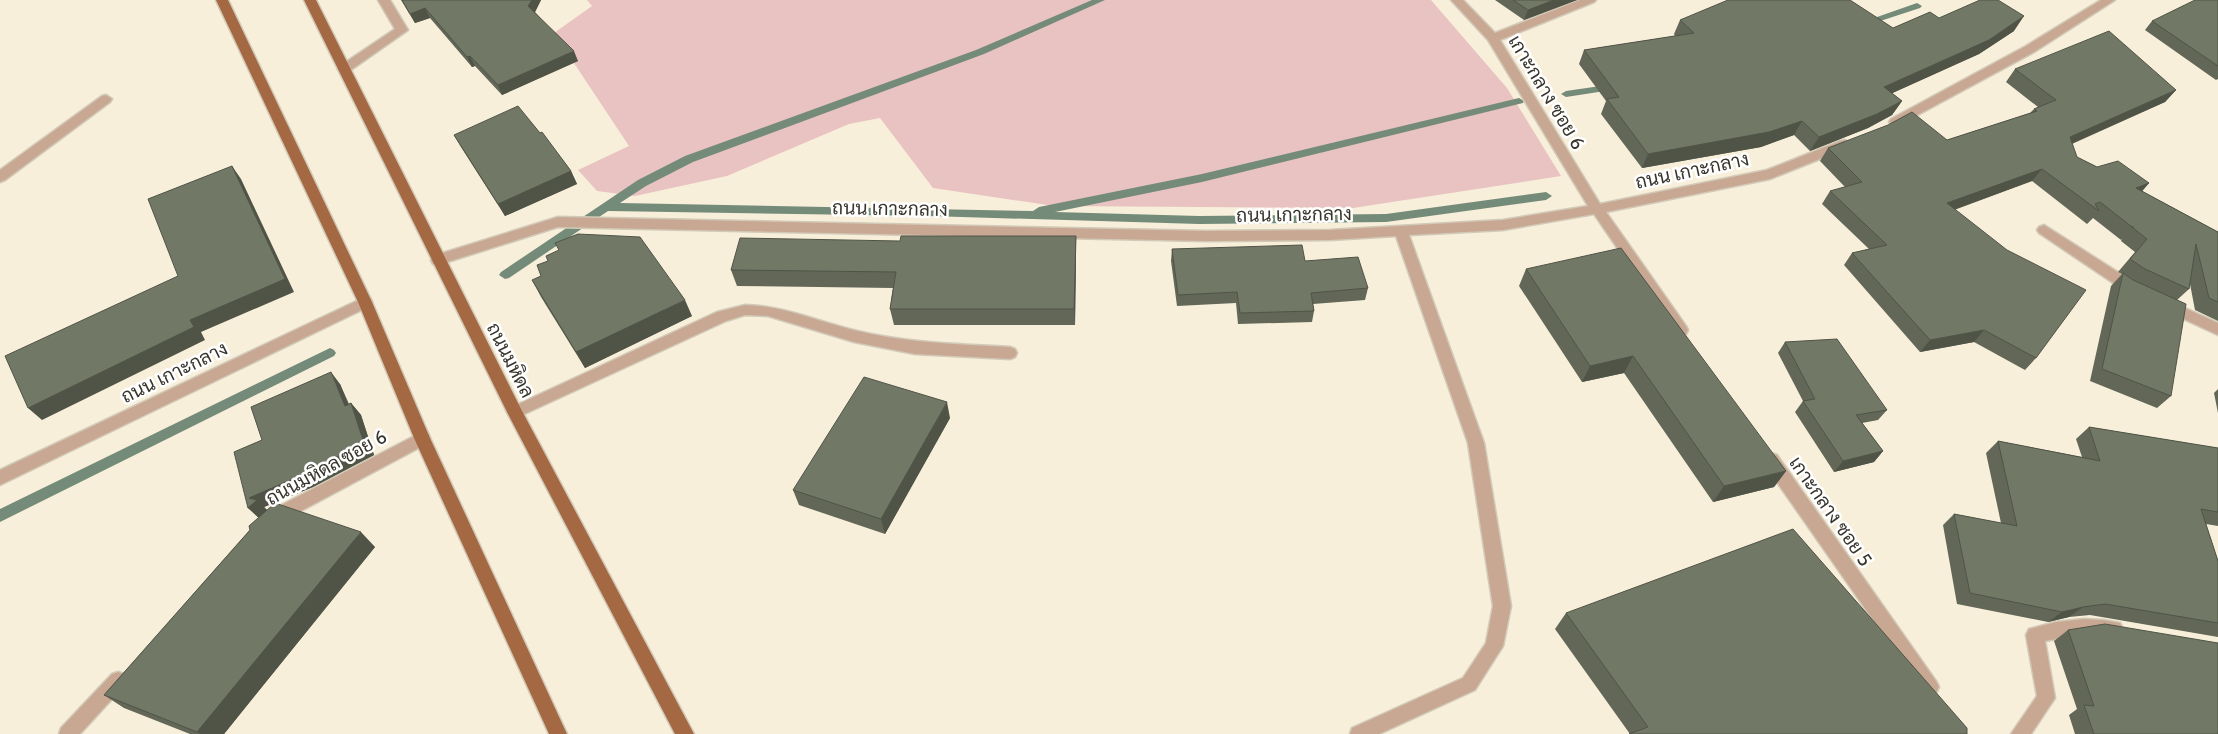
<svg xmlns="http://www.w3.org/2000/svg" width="2218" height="734" viewBox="0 0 2218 734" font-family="Cabin,Sarabun,sans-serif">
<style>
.green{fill:#e8c3c2}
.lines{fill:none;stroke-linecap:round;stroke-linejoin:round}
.stream{fill:#758b79;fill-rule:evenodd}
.minor-casing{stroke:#d2cab8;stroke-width:3}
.major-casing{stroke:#d2cab8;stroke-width:3}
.minor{fill:#c9a893;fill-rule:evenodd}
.major{fill:#a46943;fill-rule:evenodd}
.wall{fill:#626758}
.shaded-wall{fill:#505447}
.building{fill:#727866;stroke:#505447}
.labels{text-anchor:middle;stroke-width:5;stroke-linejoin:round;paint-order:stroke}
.street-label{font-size:19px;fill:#38352d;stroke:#fff}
</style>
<rect width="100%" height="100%" fill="#f8efdb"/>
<path class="green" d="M587 0H1431L1507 88 1561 176 1353 208 1054 206 933 188 880 118 849 124 727 176 635 196 597 191 578 170 629 146 554 33 592 6Z"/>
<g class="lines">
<path class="stream" d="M1092 0H1105L984 54 693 162 646 186 620 203 1033 211 1039 207 1202 174 1519 98 1524 101 1523 103 1202 182 1055 212 1199 216 1386 214 1546 192 1552 196 1546 200 1386 222 1199 224 929 216 608 211 509 278 505 279 499 275 501 272 638 180 685 156 976 50Z
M1917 3 1922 6 1920 8 1862 27 1857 24Z
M1614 84 1618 85V89L1566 97 1561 94 1566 91Z
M330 348 334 350 336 353 334 356 0 522V509Z"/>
<g class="minor-casing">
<path id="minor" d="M378 0H390L408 30 348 72H340L338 69 340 66 395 29Z
M1451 0H1463L1495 33 1580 0H1596L1594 2 1500 40 1600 204 1767 170 1840 141 1845 140 1851 144 1850 147 1770 179 1606 212 1686 326 1688 330 1686 334 1681 336 1676 334 1594 214 1503 230 1409 235 1484 443 1511 606 1503 646 1475 690 1379 734H1350L1352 728 1463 678 1486 643 1493 606 1468 443 1396 236 1330 240 1207 241 558 227 438 265 433 264 431 260 433 256 558 217 1207 231 1330 230 1503 220 1588 206 1488 40Z
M2101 0H2115L2034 52 1899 125 1895 126 1889 122 1891 119 2026 46Z
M106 95 112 99 110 102 5 180 0 182V170L102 96Z
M2044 225 2138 285 2140 289 2138 293 2133 294 2128 293 2039 233 2037 230 2039 227Z
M365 297 370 298 372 302 370 306 0 485V470Z
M2167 300 2218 323V335L2162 309 2160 305 2162 301Z
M745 305C783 306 817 321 853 330 905 343 957 344 1010 347L1015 349 1017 353 1015 357 1010 359 915 354 854 342 768 316 745 315 726 321 520 416 515 418 510 416 507 412 510 408 717 312Z
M422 432 428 433 430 438 428 443 284 520C278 526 275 528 267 525L265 520 272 510Z
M1771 453 1777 455 1936 681 1939 687 1936 693 1930 696 1924 693 1765 465 1763 460 1765 455Z
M2084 619 2103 620 2120 623 2123 629 2120 635 2114 637 2074 636 2045 641 2055 698 2031 734H2011L2037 696 2026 635 2029 629 2056 622Z
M118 672 124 674 127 680 124 686 80 734H59L61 728 112 674Z"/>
</g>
<g class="major-casing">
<path id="major" d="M216 0H228L372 302 430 438 567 734H549L414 438 358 302Z
M304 0H316L521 409 694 734H675L507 412Z"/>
</g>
<use href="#minor" class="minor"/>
<use href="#major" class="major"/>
</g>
<path class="wall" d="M401 0H541L535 12 578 61 502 95 475 66 472 67 430 18 415 23Z
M1495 0H1577L1524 20Z
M2218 0V79L2216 80 2145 30 2152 21Z
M1939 18 2014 31 1979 54 1892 93 1902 101 1892 115 1868 128 1810 151 1794 135 1761 147 1642 168 1601 114 1606 101 1579 64 1584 50 1675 36 1674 34 1680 20 1893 28Z
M2015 69 2176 90 2165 102 2072 144 2077 157 2097 167 2149 183 2142 191 2218 232V321L2195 310 2190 284 2189 289 2177 300 2171 396 2157 408 2090 381 2111 286 2122 274 2118 272 2135 252 2121 241 2122 239 2121 240 2093 218 2087 224 2032 181 1955 209 2036 358 2025 370 1974 342 1920 352 1844 265 1852 253 1869 249 1822 204 1830 191 1845 187 1820 161 1828 148 1947 140 2030 113 2034 109 2038 107 2006 82Z
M540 133 571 171 577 184 505 216 461 147 454 135Z
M1076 236V252L1075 325H894L890 309 893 288 737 286 731 270 900 241Z
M1172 249 1305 261 1368 288 1365 300 1313 304 1314 311 1312 322 1238 324 1236 303 1177 306 1171 261Z
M1526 269 1786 471 1774 487 1713 502 1624 373 1582 382 1519 286Z
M532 280 692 316 585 368 541 297Z
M1785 342 1887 410 1878 420 1862 423 1883 451 1874 462 1834 472 1795 412 1803 401 1778 353Z
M340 384 349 404 351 403 361 415 374 455 313 487 264 507 267 510 375 547 224 734H190L124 708 104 695 250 530 259 518 248 508 262 440Z
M2218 389V413L2214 393Z
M950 418 885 534 799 505 793 490Z
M2089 427 2218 448V526L2206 524 2218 561V637L2090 615 2069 617 2048 622 1957 604 1943 525 1954 514 2001 523 1986 453 1998 441 2082 457 2076 439Z
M1566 613 1967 734H1630L1555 629Z
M2068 630 2218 734H2075L2069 715 2077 709 2054 641Z"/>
<path class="shaded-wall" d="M532 0H541L533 16 528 6Z
M1554 0H1577L1524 20 1528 10Z
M425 8 430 18 415 23 410 14Z
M2024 16 2014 31 1979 54 1875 101 1884 87Z
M574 51 578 61 502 95 498 85Z
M470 56 475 66 472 67 467 57Z
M2176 90 2165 102 2059 149 2070 137Z
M1902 101 1892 115 1868 128 1810 151 1819 137Z
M1802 121 1794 135 1761 147 1642 168 1648 154Z
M232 166 241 179 294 292 201 332 205 340 42 420 28 408 190 320Z
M2042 169 2032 181 1938 216 1947 203Z
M571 171 577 184 505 216 498 204Z
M2149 183 2138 196 2136 188Z
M1076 236V252L1075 325 1074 309Z
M685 300 692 316 585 368 576 352Z
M1984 330 1974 342 1920 352 1930 340Z
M1633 356 1624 373 1582 382 1590 366Z
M331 372 340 384 354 418 345 406Z
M947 402 950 418 885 534 881 519Z
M351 403 361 415 374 455 313 487 264 507 268 511 260 519 248 508 249 498Z
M1883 451 1874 462 1834 472 1843 461Z
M1786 471 1774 487 1713 502 1724 486Z
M361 532 375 547 224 734H200L197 732Z
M2083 607 2069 617 2048 622 2062 612Z"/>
<path class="building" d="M402 0H532L528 6 574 51 498 85 470 56 467 57 425 8 410 14Z
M1513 0H1554L1528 10Z
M1728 0H1850L1893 28 1930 12 1939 18 1980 0H1998L2024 16 1989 40 1884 87 1902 101 1877 114 1819 137 1802 121 1769 132 1648 154 1607 99 1619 97 1584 50 1694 33 1680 20Z
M2195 0H2218V66L2152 21Z
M2109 31 2176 90 2070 137 2077 157 2097 167 2118 161 2149 183 2136 188 2218 232V302L2209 298 2196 244 2189 289 2145 269 2130 259 2147 239 2133 228V226L2132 227 2100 202 2095 204 2099 211 2042 169 1947 203 2007 250 2086 290 2036 358 1984 330 1930 340 1852 253 1887 245 1830 191 1862 182 1828 148 1888 125 1912 112 1947 140 2037 111 2034 109 2056 100 2015 69Z
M518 106 540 133 542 132 571 171 498 204 454 135Z
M232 166 285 279 190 320 194 327 28 408 5 356 178 276 148 199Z
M578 234 640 237 685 300 576 352 532 280 541 276 537 265 548 261 546 256 559 250 555 243Z
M901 236H1076L1074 309H890L896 272 731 270 740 238 900 241Z
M1302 245 1305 261 1358 257 1368 288 1311 293 1314 311 1240 313 1237 292 1178 295 1172 249Z
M1621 248 1786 471 1724 486 1633 356 1590 366 1526 269Z
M2123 273 2133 280 2186 304 2171 396 2102 369Z
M1837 339 1887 410 1856 415 1883 451 1843 461 1803 401 1815 399 1785 342Z
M331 372 345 406 351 403 364 443 302 475 249 498 257 500 248 508 234 452 262 440 251 407Z
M864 377 947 402 881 519 793 490Z
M2089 427 2218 448V512L2201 509 2218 561V623L2105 604 2083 607 2062 612 1970 593 1954 514 2017 526 1998 441 2100 461Z
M275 503 361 532 197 732 104 695 250 530 249 526Z
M1793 529 1967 728V734H1629L1648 727 1566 613Z
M2105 624 2218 643V734H2094L2084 705 2094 706 2068 630Z"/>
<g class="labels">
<g class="street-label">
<text transform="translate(1547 92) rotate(59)" y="7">เกาะกลาง ซอย 6</text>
<text transform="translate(1692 170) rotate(-12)" y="7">ถนน เกาะกลาง</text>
<text transform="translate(890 208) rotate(1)" y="7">ถนน เกาะกลาง</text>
<text transform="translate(1294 214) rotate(-1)" y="7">ถนน เกาะกลาง</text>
<text transform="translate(511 360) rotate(63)" y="7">ถนนมหิดล</text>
<text transform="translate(174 372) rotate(-26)" y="7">ถนน เกาะกลาง</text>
<text transform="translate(326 467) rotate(-29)" y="7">ถนนมหิดล ซอย 6</text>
<text transform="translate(1831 511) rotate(55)" y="7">เกาะกลาง ซอย 5</text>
</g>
</g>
</svg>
